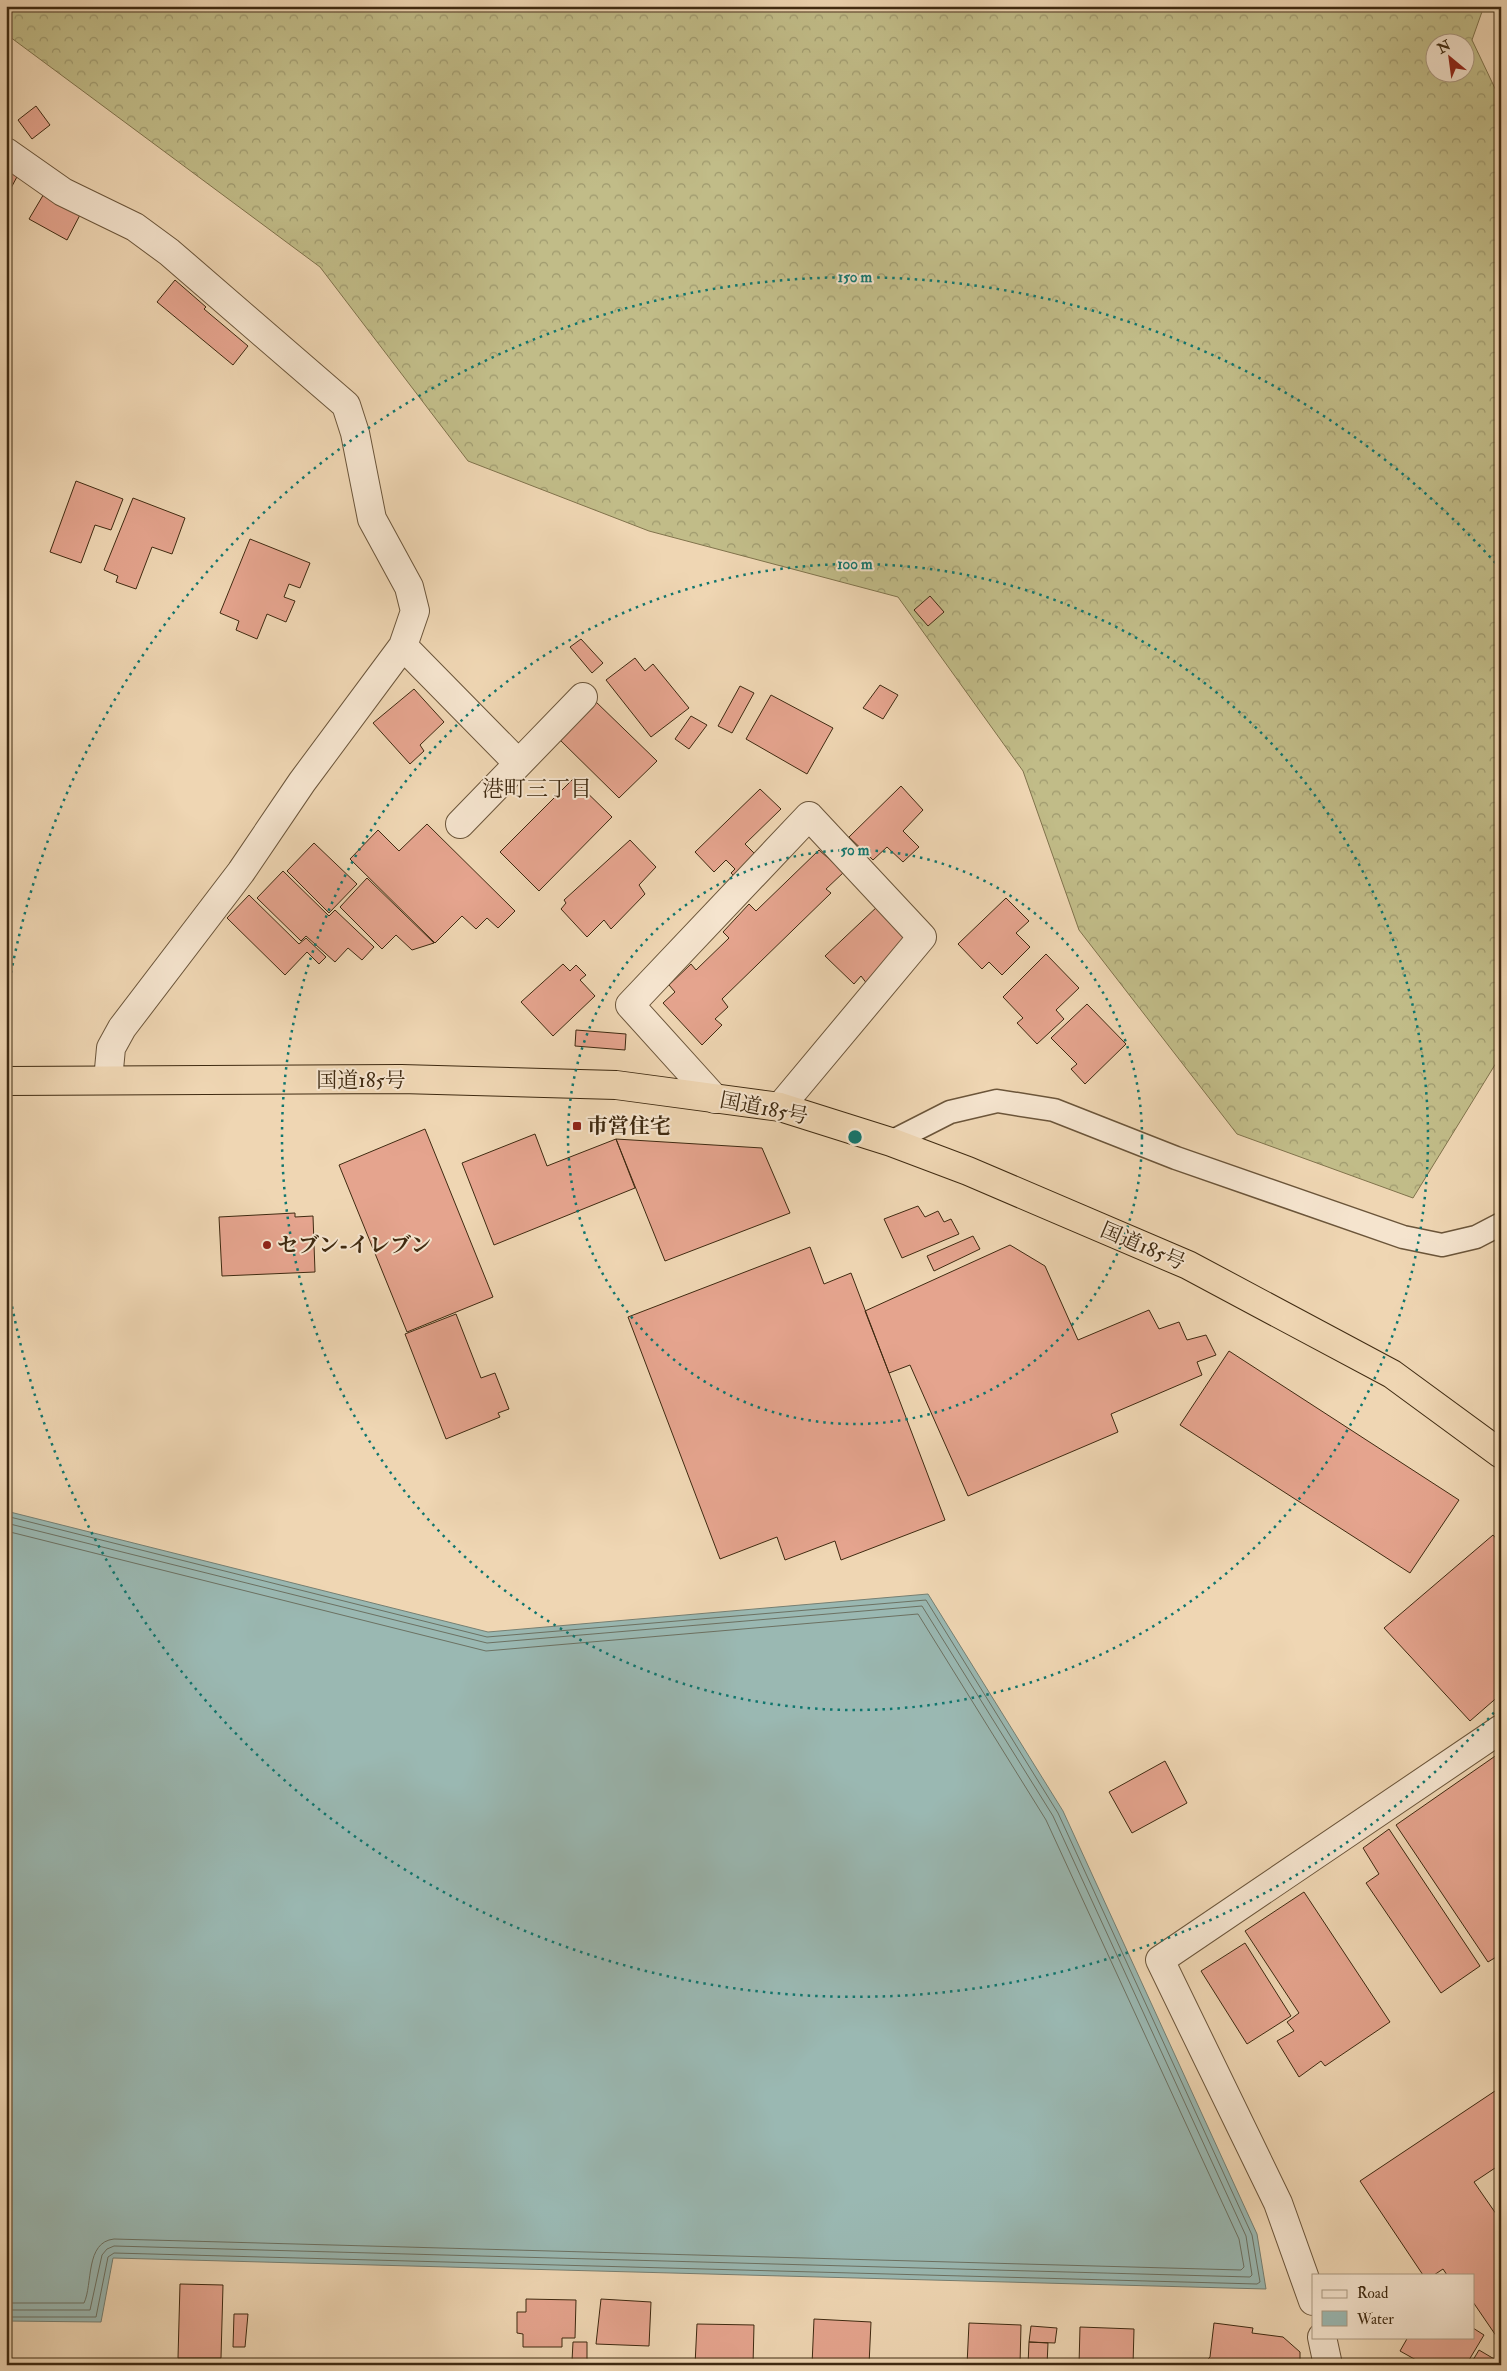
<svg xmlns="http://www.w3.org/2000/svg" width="1507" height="2371" viewBox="0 0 1507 2371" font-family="'IM FELL Double Pica','Noto Serif JP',serif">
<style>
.forest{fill:url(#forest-crowns);stroke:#80734c;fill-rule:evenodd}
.water{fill:#9ab8b2;stroke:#767f72}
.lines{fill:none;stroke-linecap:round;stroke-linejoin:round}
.shore{stroke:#6c7162;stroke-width:1}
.building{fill:#e5a48e;stroke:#3f2a11}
.service-casing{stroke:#6b553a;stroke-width:25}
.minor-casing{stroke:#6b553a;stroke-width:30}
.trunk-casing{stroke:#3f2a11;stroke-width:30}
.service{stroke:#f5e4ce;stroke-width:22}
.minor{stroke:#f5e4ce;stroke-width:28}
.trunk{stroke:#efd6b3;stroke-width:28}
.ring{fill:none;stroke:#0f766e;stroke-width:2.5;stroke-dasharray:2.5 5}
.poi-dot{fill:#8f2418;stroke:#f5e4ce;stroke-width:2}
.labels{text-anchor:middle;stroke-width:4;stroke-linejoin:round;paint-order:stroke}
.street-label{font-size:21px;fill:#3f2a11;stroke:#f5e4ce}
.poi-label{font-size:21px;font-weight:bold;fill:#3f2a11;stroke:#f5e4ce;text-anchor:start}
.neighbourhood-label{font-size:22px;fill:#3f2a11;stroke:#f5e4ce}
.centre{fill:#0f766e;stroke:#f5e4ce;stroke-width:2.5}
.ring-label{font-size:15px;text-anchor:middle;font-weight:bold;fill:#0f766e;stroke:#f5e4ce;stroke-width:4;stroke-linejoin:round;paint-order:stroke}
</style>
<defs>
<pattern id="forest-crowns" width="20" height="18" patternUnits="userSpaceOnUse" patternTransform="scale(1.25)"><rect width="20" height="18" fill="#c1bc88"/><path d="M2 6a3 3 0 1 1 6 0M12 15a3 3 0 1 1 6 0" fill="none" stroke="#9e996e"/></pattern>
</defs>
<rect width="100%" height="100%" fill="#efd6b3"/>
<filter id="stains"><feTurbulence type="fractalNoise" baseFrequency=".004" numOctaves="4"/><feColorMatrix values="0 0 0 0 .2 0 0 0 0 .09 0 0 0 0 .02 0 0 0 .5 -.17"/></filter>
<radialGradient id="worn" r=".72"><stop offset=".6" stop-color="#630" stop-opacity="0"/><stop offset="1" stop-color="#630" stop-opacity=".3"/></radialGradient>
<path class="forest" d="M6 6H1484L1472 40 1501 101V1055L1413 1198 1237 1134 1079 930 1023 771 898 597 649 531 468 461 320 267 6 34ZM1434 42H1464V72H1434Z"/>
<path class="water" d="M6 1511 488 1632 928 1594 1063 1811 1257 2234 1266 2289 113 2258 101 2322 6 2321Z"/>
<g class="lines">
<path class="shore" d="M6 1516 487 1637 926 1600 1058 1813 1252 2235 1260 2282 1257 2284 114 2253 108 2257 96 2317H6
M6 1523 487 1643 922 1606 1053 1816 1246 2236 1252 2275 1250 2277 114 2246 107 2249 102 2255 90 2310H6
M6 1531 486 1651 918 1614 1046 1820 1239 2239 1244 2267 1241 2270 114 2239C85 2242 93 2284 84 2303H6"/>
</g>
<path class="building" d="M36 106 50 125 32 139 18 120Z
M6 167 19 173 11 188 6 185Z
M45 192 81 213 67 240 29 219Z
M175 280 206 307 204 309 248 346 233 365 157 302Z
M76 481 123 499 111 530 95 525 81 563 50 552Z
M133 498 185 518 172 554 152 547 136 589 116 582 118 576 104 570Z
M250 539 310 563 300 588 289 584 284 597 295 601 286 622 267 614 257 639 236 630 239 621 220 613Z
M930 596 944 612 928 626 914 610Z
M581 639 603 663 592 673 570 647Z
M635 658 645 671 653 664 689 708 651 737 606 680Z
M880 685 898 695 883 719 863 708Z
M740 686 754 693 732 733 718 726Z
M414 689 444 722 420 745 424 751 410 764 373 723Z
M771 695 833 728 807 774 746 739Z
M594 700 657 761 619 798 557 737Z
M691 716 707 725 689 749 675 739Z
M573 779 612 817 539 891 500 852Z
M901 786 923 810 903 831 919 847 903 862 887 847 873 860 849 837Z
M760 789 781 809 745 844 758 857 737 879 731 873 735 869 726 860 714 872 695 852Z
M427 824 515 911 498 928 487 918 476 929 462 916 435 943 350 859 378 830 399 851Z
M630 840 656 867 639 885 645 894 611 929 604 920 587 937 561 909 566 903 564 900Z
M314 843 357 884 329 913 287 871Z
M819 850 844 872 826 889 831 893 722 999 728 1007 715 1019 722 1025 702 1045 663 1003 675 992 669 985 691 964 696 970 729 938 723 932 749 904 756 911Z
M283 871 329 916 335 910 374 947 362 960 348 948 335 962 306 936 301 941 257 898Z
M367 878 434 943 412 950 396 935 382 949 340 907Z
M249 895 299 944 306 938 326 957 319 964 307 952 285 975 227 918Z
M1006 898 1029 921 1016 933 1030 947 1002 975 989 962 982 969 958 944Z
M879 905 913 936 871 989 861 976 854 984 825 956Z
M1046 954 1079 988 1056 1010 1064 1019 1037 1044 1017 1023 1023 1018 1003 997Z
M563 964 570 971 576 965 586 975 580 980 595 996 553 1036 521 1002Z
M1087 1004 1126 1044 1085 1084 1071 1069 1077 1064 1051 1038Z
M576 1030 626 1034 625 1050 575 1046Z
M425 1129 493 1297 407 1332 339 1165Z
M535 1134 547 1166 616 1139 635 1188 494 1245 462 1163Z
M616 1139 762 1148 790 1213 665 1261Z
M918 1206 925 1217 938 1211 944 1222 951 1219 959 1234 902 1258 884 1219Z
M295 1213V1217L313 1216 315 1272 222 1276 219 1217Z
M973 1236 980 1249 934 1271 927 1256Z
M1010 1245 1045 1266 1078 1340 1149 1310 1159 1329 1179 1322 1187 1340 1206 1335 1216 1355 1197 1362 1202 1375 1111 1414 1118 1432 968 1496 910 1365 889 1373 865 1311Z
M810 1247 824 1284 851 1273 945 1520 841 1560 835 1541 785 1560 777 1537 720 1559 628 1317Z
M456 1314 481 1378 495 1373 509 1409 498 1413 500 1417 446 1439 405 1334Z
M1229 1351 1459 1500 1410 1573 1180 1425Z
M1493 1535 1501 1544V1694L1470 1721 1384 1628Z
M1501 1752V1954L1488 1962 1396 1825Z
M1165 1761 1187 1803 1132 1833 1109 1792Z
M1389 1829 1480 1966 1441 1993 1366 1883 1379 1874 1363 1848Z
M1304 1892 1390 2022 1325 2066 1321 2061 1299 2077 1277 2041 1294 2031 1287 2022 1299 2013 1245 1931Z
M1245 1943 1291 2016 1247 2044 1201 1971Z
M1501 2087V2164L1474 2182 1501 2221V2231L1498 2234 1501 2238V2343L1473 2302V2275H1447L1443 2269 1434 2275H1423L1360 2181Z
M180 2284 223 2285 221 2358H178Z
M526 2299 576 2300 575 2338H562V2347H523V2334L517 2333V2312H526Z
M601 2299 651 2302 649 2346 596 2344Z
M234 2314H248L245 2347H233Z
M814 2319 871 2322 869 2365H812Z
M969 2323 1021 2325 1020 2365H967Z
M1214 2323 1253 2328 1252 2333 1283 2337 1300 2352V2365H1202L1210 2357Z
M697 2324 754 2325 753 2365H695Z
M1031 2326 1057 2328 1055 2343 1029 2342Z
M1080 2327 1134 2329 1133 2365H1079Z
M1473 2328 1484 2335 1466 2365H1425L1400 2351 1408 2337H1473Z
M573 2342H587V2362L572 2361Z
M1029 2342 1048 2343 1047 2365H1028Z
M1479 2350 1501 2363V2365H1470Z"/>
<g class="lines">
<g class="service-casing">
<path id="service" d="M891 1142 950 1112 997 1101 1054 1110 1176 1158 1403 1237 1442 1245 1476 1237 1501 1224"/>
</g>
<g class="minor-casing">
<path id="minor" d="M6 152 63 192 135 227 169 252 346 405 355 433 372 519 409 587 415 611 403 646 302 782 241 872 122 1028 111 1048 108 1080
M403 646 518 763
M460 824 583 697
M715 1099 630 1005 809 816 922 937 780 1107
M1313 2301 1278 2203 1160 1960 1501 1729
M1322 2337 1328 2365"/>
</g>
<g class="trunk-casing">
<path id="trunk" d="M6 1081 401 1079 616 1085 780 1107 891 1142 968 1171 1188 1265 1392 1374 1501 1454"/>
</g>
<use href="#service" class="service"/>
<use href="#minor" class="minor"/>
<use href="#trunk" class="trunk"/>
</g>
<g class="ring">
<circle cx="855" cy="1137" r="287"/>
<circle cx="855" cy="1137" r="573"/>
<path d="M1499 1707A860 860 0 0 1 7 1279M7 995A860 860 0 0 1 1499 567"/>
</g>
<g class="poi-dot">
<rect x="572" y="1121" width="10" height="10" rx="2.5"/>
<circle cx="267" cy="1245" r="5"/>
</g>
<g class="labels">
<g class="street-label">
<text x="361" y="1087">国道185号</text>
<text transform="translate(764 1108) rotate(11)" y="7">国道185号</text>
<text transform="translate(1143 1246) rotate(23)" y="7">国道185号</text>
</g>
<g class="poi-label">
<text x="587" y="1133">市営住宅</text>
<text x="277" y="1252">セブン-イレブン</text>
</g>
<g class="neighbourhood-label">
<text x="537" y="796">港町三丁目</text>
</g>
</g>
<circle cx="855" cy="1137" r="8" class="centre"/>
<g class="ring-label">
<text x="855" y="282">150 m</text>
<text x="855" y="569">100 m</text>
<text x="855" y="855">50 m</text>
</g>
<rect width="1507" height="2371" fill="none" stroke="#efd6b3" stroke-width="25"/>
<rect x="8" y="8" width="1492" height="2356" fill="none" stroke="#3f2a11" stroke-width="2.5"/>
<rect x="12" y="12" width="1482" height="2346" fill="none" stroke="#3f2a11"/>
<rect x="1312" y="2274" width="162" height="65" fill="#f5e4ce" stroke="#ac9a82"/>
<rect x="1322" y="2290" width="25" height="8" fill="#f5e4ce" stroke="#ac9a82"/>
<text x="1357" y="2298" font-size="15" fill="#3f2a11">Road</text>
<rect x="1322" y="2311" width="25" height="15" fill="#9ab8b2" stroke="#ac9a82"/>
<text x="1357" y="2324" font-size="15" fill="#3f2a11">Water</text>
<g transform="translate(1450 58) rotate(331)"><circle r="24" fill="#f5e4ce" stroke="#ac9a82"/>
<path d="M0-4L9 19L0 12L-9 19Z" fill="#8f2418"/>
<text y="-8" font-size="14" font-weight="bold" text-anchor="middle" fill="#3f2a11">N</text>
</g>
<rect width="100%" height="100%" filter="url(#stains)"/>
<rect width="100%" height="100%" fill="url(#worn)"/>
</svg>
